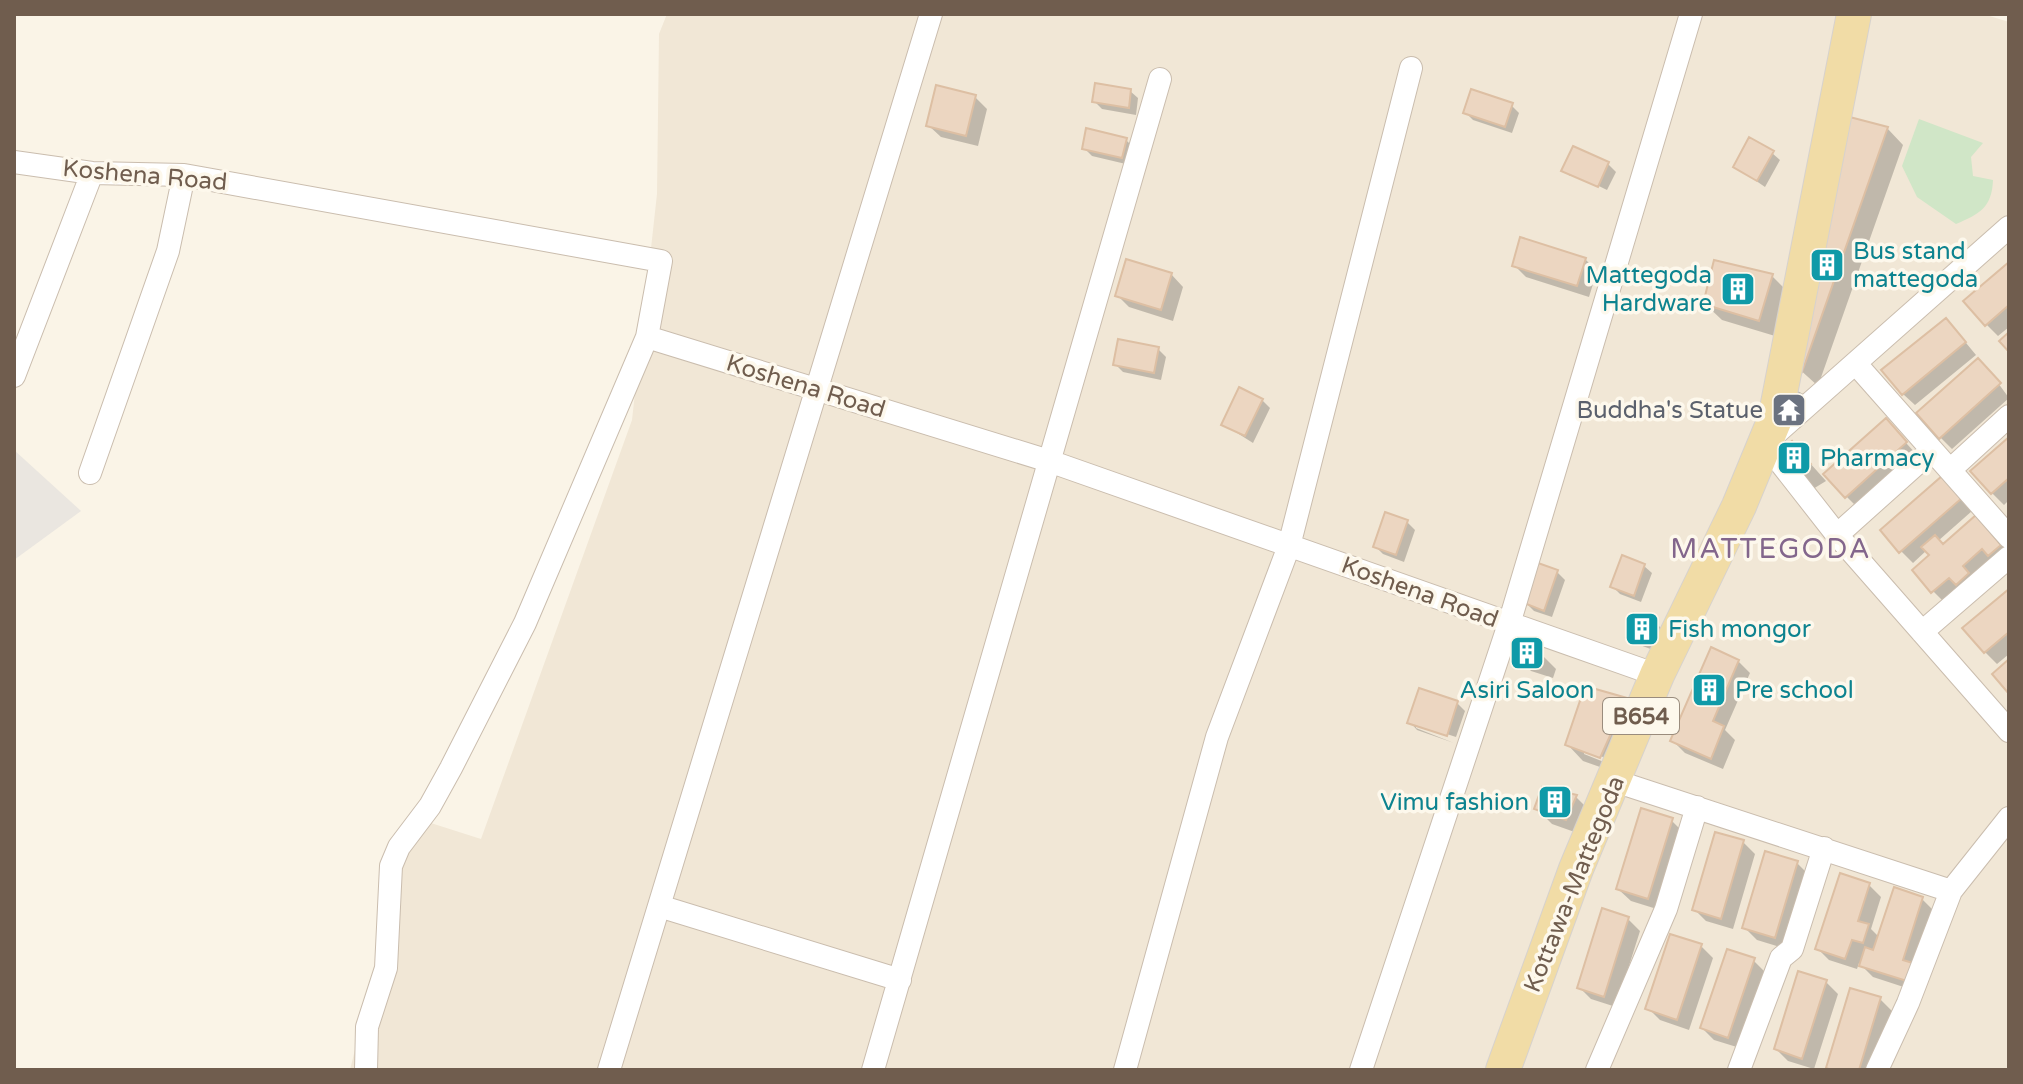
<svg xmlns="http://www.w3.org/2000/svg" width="2023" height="1084" viewBox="0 0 2023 1084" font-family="'Varela Round',sans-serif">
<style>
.residential{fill:#f1e7d6}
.industrial{fill:#eae6e0}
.green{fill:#d0e6c7}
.shadow{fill:#0003;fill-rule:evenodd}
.building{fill:#ecd6c1;stroke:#ddbfa3;stroke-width:2}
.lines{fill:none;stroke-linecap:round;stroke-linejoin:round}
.minor-casing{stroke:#cabdae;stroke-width:24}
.primary-casing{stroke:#d7d2cd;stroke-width:36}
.minor{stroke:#fff;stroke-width:22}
.primary{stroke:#f1dca6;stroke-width:34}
.labels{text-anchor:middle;stroke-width:7;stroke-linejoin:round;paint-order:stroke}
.shield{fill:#fdf8ec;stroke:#9a8c7d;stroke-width:2}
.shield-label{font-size:22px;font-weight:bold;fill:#705d4e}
.street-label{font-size:24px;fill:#705d4e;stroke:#fdf8ec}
.culture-label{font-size:24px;fill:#0d838f;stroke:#fdf8ec;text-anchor:start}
.worship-label{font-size:24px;fill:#5b616d;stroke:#fdf8ec;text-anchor:end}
.quarter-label{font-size:28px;letter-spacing:2px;fill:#83668c;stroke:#fdf8ec}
</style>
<rect width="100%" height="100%" fill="#faf4e7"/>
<path class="residential" d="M667 14H1983L2009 22V1070H350L412 817 481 839 632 420 657 194 659 34Z"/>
<path class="industrial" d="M14 450 81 511 14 560Z"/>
<path class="green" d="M1919 119 1983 143 1971 157 1973 176 1993 180C1992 207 1980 214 1956 224L1917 197 1902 166Z"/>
<path class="shadow" d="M1130 91 1138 98 1136 115 1102 109 1094 101Z
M975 97 987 109 978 146 941 137 928 125Z
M1511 105 1519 113 1512 133 1473 120 1465 112Z
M1887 128 1903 145 1818 386 1797 367Z
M1126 140 1134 148 1130 165 1092 156 1084 148Z
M1772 153 1780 160 1765 187 1736 167Z
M1608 164 1616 172 1607 190 1570 172V176L1564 170Z
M1585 259 1597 271 1589 297 1526 277 1514 265Z
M2009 264V327L1998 336 1986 324Z
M1171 274 1183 287 1173 321 1129 307 1117 295Z
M1772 276 1788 292 1775 336 1722 320 1705 304Z
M1957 332 1976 355 1915 405 1903 394Z
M1158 349 1166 357 1161 380 1123 372 1115 364Z
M1990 372 2009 398 1952 449 1940 437Z
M1790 387 1809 397 1788 431Z
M1262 400 1270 408 1253 443 1223 424Z
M1897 433 1917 455 1858 508 1846 496Z
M2009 440V500L2004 505 1992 493Z
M1792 443 1826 481 1813 489 1797 473Z
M1942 478 1972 511 1938 541 1943 546 1988 530 2009 554 1945 603 1933 591 1932 556 1927 550 1913 563 1901 551Z
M1407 522 1415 530 1404 562 1383 554 1376 547Z
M1644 566 1652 573 1641 602 1620 594 1612 586Z
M1557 572 1565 580 1552 617 1534 611 1526 603Z
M2009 591V654L1997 664 1985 652Z
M1635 615 1656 623 1664 631 1656 651 1637 644 1629 636Z
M1540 653 1556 669 1553 678 1531 671 1515 654Z
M1738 661 1750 673 1725 730 1735 740 1723 769 1685 753 1673 741Z
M1626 700 1642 716 1617 773 1583 761 1567 744ZM1584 750 1611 760 1609 764 1584 754Z
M1457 703 1465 711 1456 737 1416 724V728L1454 743 1417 730 1410 722Z
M1543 789 1576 797 1592 813 1583 835 1552 824 1536 808Z
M1671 820 1683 832 1660 910 1631 901 1618 889Z
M1743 842 1755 854 1733 929 1706 921 1694 909Z
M1797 863 1809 875 1787 949 1757 940 1745 928Z
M1869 885 1881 897 1871 929 1879 937 1922 899 1934 911 1922 993 1873 977 1859 963 1857 969 1829 960 1817 948Z
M1628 919 1640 931 1616 1007 1591 999 1579 987Z
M1701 946 1713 958 1689 1030 1660 1020 1648 1008Z
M1753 960 1765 972 1740 1048 1714 1040 1702 1028Z
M1826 982 1838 994 1814 1069 1788 1061 1776 1049Z
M1880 999 1892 1011 1874 1070H1831L1828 1068Z"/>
<path class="building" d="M1095 83 1131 89 1129 108 1092 102Z
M936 85 976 95 966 136 926 126Z
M1471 89 1513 103 1505 127 1463 113Z
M1842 115 1888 127 1802 372 1795 367Z
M1086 128 1127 138 1122 158 1082 149Z
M1749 137 1774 151 1757 181 1733 167Z
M1573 146 1609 162 1598 187 1561 171Z
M1520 237 1586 258 1577 286 1512 266Z
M1126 259 1172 273 1161 310 1115 296Z
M1714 260 1773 274 1759 321 1703 304Z
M2009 262V305L1985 326 1963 301Z
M1946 318 1966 342 1902 395 1881 370Z
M2009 332V352L1999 341Z
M1118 339 1159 347 1154 373 1113 365Z
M1978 358 2001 383 1939 439 1916 413Z
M1239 387 1263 399 1245 436 1221 425Z
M1886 418 1907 442 1845 498 1823 474Z
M2009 437V478L1991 494 1970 471Z
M1792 441 1811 464 1796 474 1778 452Z
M1942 476 1962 498 1899 553 1880 530Z
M1385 512 1408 520 1396 555 1373 547Z
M1976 515 2001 545 1988 556 1982 549 1963 566 1969 573 1956 585 1949 578 1931 593 1912 570 1929 555 1921 547 1935 535 1943 544Z
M1622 555 1645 564 1634 596 1610 587Z
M1538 563 1558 570 1544 611 1524 603Z
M2009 589V632L1984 653 1962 628Z
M1634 613 1657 621 1648 645 1626 637Z
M1518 641 1541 651 1536 663 1513 655Z
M1711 647 1739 660 1713 721 1724 726 1711 759 1670 741Z
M2009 659V694L1992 674Z
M1585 686 1627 698 1600 758 1565 745Z
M1419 688 1458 701 1447 736 1407 723Z
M1542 787 1577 795 1566 820 1534 809Z
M1641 808 1673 818 1648 899 1616 889Z
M1715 832 1744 840 1721 919 1692 910Z
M1765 851 1798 861 1775 938 1742 928Z
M1840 873 1870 883 1858 921 1869 924 1863 943 1852 940 1845 959 1815 949Z
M1894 887 1923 897 1903 960 1916 964 1910 982 1859 966 1865 947 1873 950Z
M1602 908 1629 917 1604 997 1577 988Z
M1670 934 1702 944 1677 1020 1645 1009Z
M1727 949 1755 958 1728 1038 1700 1028Z
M1798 971 1827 980 1802 1059 1774 1049Z
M1850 988 1881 997 1859 1070H1831L1826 1068Z"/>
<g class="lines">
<g class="minor-casing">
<path id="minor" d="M14 162 92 173 184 175 661 261 647 337 1049 461 1657 675
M2009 227 1765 443 1837 535 2009 731
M1856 364 2009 537
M14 376 92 173
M1950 470 2009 416
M90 473 168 251 184 175
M1837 535 1932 450
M1922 632 2009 557
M1615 781 1951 891 1908 1003 1877 1070
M1951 891 2009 818
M659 906 900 980
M366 1070 367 1027 386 968 391 866 399 847 430 806 451 768 525 623 647 337
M609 1070 931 14
M873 1070 1160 79
M1125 1070 1217 737 1289 546 1411 68
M1361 1070 1509 624 1691 14
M1597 1070 1666 909 1697 807
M1739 1070 1781 958 1792 949 1824 848"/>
</g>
<g class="primary-casing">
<path id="primary" d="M1503 1070 1576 869 1657 675 1739 506 1775 419 1854 14"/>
</g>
<use href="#minor" class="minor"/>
<use href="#primary" class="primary"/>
</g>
<defs>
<g id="building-square" transform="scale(1.8)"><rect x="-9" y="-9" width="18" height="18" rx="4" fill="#0f9aa8" stroke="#fdf8ec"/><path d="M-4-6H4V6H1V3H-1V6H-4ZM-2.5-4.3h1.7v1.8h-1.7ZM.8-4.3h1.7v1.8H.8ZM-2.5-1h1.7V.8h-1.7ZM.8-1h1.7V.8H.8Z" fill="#fff"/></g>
<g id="temple-square" transform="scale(1.8)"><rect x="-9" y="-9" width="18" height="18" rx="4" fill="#6b7280" stroke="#fdf8ec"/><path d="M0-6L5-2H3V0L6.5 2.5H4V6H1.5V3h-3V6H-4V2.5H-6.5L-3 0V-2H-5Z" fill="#fff"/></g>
</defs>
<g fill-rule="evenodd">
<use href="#building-square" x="1827" y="265"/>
<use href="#building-square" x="1738" y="289"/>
<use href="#temple-square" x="1789" y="410"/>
<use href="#building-square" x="1794" y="458"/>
<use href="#building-square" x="1642" y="629"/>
<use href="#building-square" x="1527" y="653"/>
<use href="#building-square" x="1709" y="690"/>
<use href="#building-square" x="1555" y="802"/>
</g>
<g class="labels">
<rect class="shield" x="1603" y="698" width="76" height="36" rx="6"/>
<g class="shield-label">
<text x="1641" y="724">B654</text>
</g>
<g class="street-label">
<text transform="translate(145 175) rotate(5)" y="8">Koshena Road</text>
<text transform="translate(806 386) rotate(17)" y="8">Koshena Road</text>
<text transform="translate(1420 592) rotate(20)" y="8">Koshena Road</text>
<text transform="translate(1574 884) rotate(-68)" y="8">Kottawa-Mattegoda</text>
</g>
<g class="culture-label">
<text x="1853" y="259">Bus stand<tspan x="1853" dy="28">mattegoda</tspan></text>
<text x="1712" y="283" text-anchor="end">Mattegoda<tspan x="1712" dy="28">Hardware</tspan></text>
<text x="1820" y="466">Pharmacy</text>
<text x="1668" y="637">Fish mongor</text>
<text x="1527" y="698" text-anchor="middle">Asiri Saloon</text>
<text x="1735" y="698">Pre school</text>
<text x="1529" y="810" text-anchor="end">Vimu fashion</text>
</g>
<g class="worship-label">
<text x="1763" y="418">Buddha's Statue</text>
</g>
<g class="quarter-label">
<text x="1771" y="558">MATTEGODA</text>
</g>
</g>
<rect width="2023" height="1084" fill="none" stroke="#705d4e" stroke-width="32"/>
</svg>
